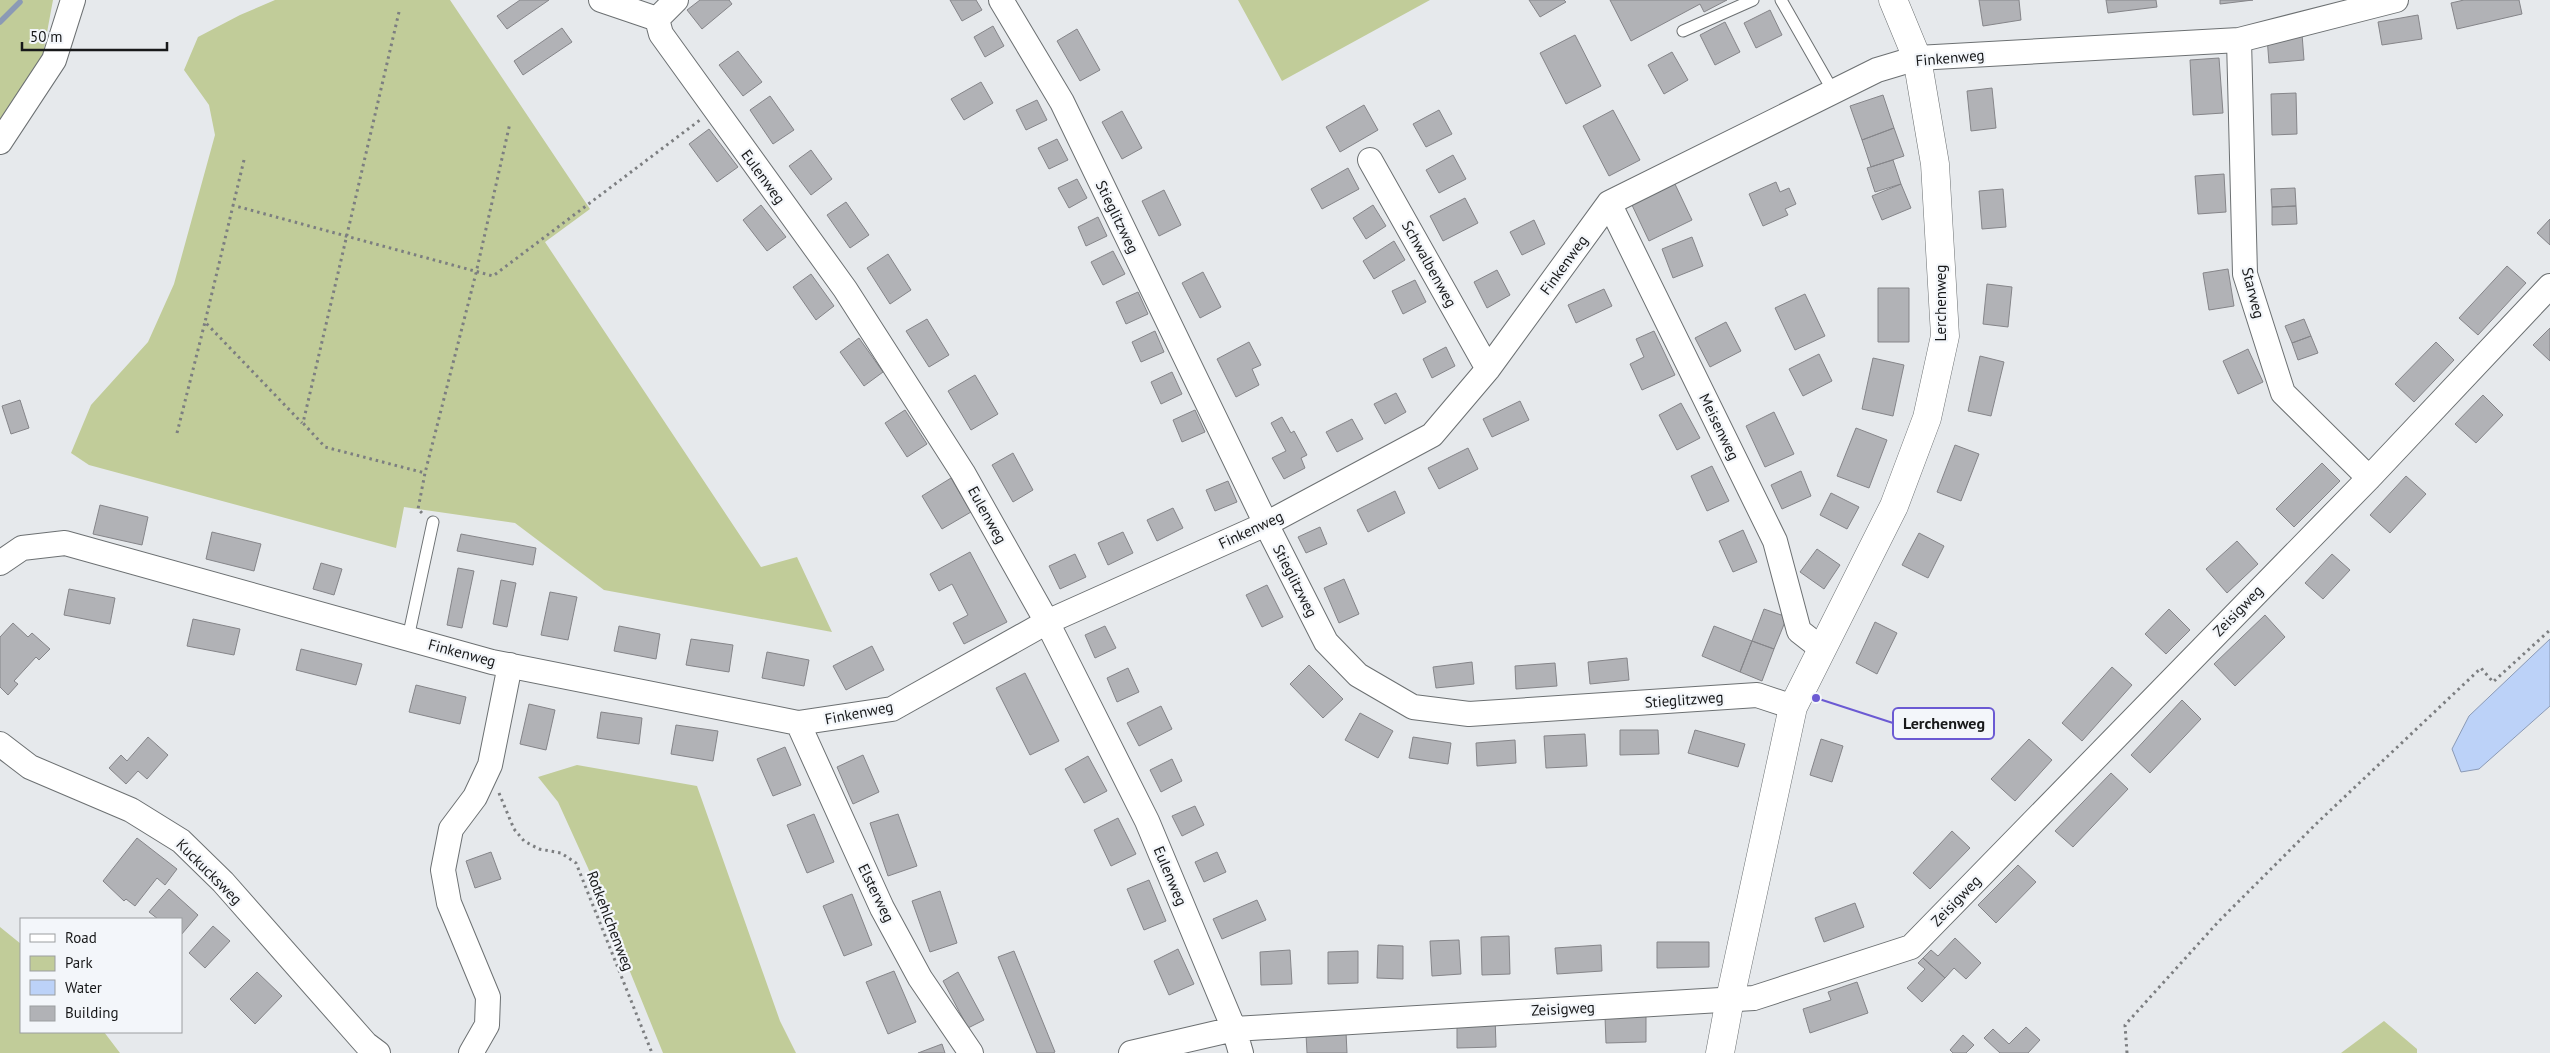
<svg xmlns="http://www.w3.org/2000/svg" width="2550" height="1053" viewBox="0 0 2550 1053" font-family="'PT Sans',sans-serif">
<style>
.green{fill:#c1cc99}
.water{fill:#bcd2f8;stroke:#8b9ab5}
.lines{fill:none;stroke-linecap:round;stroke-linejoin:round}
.stream{stroke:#8b9ab5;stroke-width:5.5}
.building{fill:#b1b2b6;stroke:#858589}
.service-casing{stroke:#6c7072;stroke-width:13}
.minor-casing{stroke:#6c7072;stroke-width:26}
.tertiary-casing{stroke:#6c7072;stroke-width:29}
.path{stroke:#7c7e80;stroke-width:3;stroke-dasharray:2.5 4;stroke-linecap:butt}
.service{stroke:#fff;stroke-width:11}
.minor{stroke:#fff;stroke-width:24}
.tertiary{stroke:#fff;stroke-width:28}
.labels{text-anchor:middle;stroke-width:4.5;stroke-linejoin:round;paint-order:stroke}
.street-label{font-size:15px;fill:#18191a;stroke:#f3f6fa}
.leader{fill:none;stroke:#6b5ad3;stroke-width:2}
.callout-dot{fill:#6b5ad3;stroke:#f3f6fa;stroke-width:2}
.callout{fill:#f3f6fa;stroke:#6b5ad3;stroke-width:2}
.callout-label{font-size:16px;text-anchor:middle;font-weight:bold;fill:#18191a}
</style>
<rect width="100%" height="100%" fill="#e6e9ec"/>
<path class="green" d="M0 0H53L43 54 0 119Z
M275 0H450L590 209 545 242 761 567 797 557 832 632 604 590 515 523 404 507 396 548 89 465 71 453 91 405 148 342 174 284 215 135 209 105 184 70 198 37 240 15Z
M1238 0H1430L1282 81Z
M577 765 697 786 780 1021 796 1053H663L588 868 558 802 538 777Z
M0 927 21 944V1032H104L120 1053H0Z
M2384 1021 2417 1049V1053H2341Z"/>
<path class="water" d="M2550 639V706L2479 769 2461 772 2452 749 2469 716Z"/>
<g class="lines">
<path class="stream" d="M0 22 20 2"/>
</g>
<path class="building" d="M520 0H549L507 29 497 16Z
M700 0H729L732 4 702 29 687 10Z
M950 0H976L982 10 962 21Z
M1529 0H1564L1566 2 1540 17Z
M1610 0H1727L1704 12 1700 4 1631 41Z
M1979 0H2019L2021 20 1983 26Z
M2106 0H2156L2157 7 2108 13Z
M2220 0H2253L2220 4Z
M2464 0H2519L2522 14 2457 29 2451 3Z
M1770 10 1782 35 1756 48 1744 23Z
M2418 15 2422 39 2382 45 2378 22Z
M1725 22 1740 52 1715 65 1700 35Z
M993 26 1004 46 985 57 974 37Z
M562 28 572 42 523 75 514 61Z
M1077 29 1100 70 1080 81 1057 41Z
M2302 34 2304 60 2269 63 2267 37Z
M1575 35 1601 86 1566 104 1540 53Z
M738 51 762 82 743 96 719 65Z
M1672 52 1688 80 1664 94 1648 65Z
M2219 58 2223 113 2193 115 2190 60Z
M981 82 993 103 964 120 951 99Z
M1992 88 1996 128 1971 131 1967 91Z
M2296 93 2297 134 2272 135 2271 94Z
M1883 95 1894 128 1862 140 1850 106Z
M770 96 794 130 773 144 750 110Z
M1037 100 1047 120 1026 130 1016 110Z
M1364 105 1378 130 1340 152 1326 127Z
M1439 110 1452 134 1426 147 1413 124Z
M1613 110 1640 160 1609 176 1583 126Z
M1122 111 1142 148 1122 159 1102 122Z
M1894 128 1904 156 1871 167 1862 140Z
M709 129 738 167 717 182 689 144Z
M1057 139 1068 160 1049 169 1038 148Z
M811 150 832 179 811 195 789 166Z
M1453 155 1466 179 1439 193 1426 170Z
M1893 160 1901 184 1875 192 1867 168Z
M1348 168 1359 189 1322 209 1311 189Z
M2224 174 2226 212 2198 214 2195 176Z
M1077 179 1087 198 1069 208 1058 188Z
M1674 182 1692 220 1649 241 1631 203Z
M1776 182 1780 192 1789 188 1796 204 1785 209 1788 215 1763 226 1749 194Z
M1901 184 1911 208 1882 220 1872 196Z
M2295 188 2296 206 2272 207 2271 189Z
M2003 189 2006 227 1982 229 1979 191Z
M1164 190 1181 225 1159 236 1142 201Z
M1465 198 1478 223 1443 241 1430 216Z
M846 202 869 235 850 248 827 215Z
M761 205 786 237 767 251 743 220Z
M1373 205 1386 226 1366 239 1353 218Z
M2296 206 2297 224 2272 225V207Z
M1098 217 1107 236 1086 246 1078 227Z
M2550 219V245L2537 233Z
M1534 220 1545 244 1522 255 1510 232Z
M1692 237 1703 266 1673 278 1662 249Z
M1394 241 1405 260 1374 279 1363 261Z
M1113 251 1125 274 1103 285 1091 262Z
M888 254 911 290 890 304 867 268Z
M2507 266 2526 283 2478 335 2459 318Z
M2228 269 2234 306 2209 310 2203 273Z
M1497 270 1510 295 1487 308 1474 282Z
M1203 272 1221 307 1200 318 1182 283Z
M811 274 834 306 816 320 793 287Z
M1415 280 1426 302 1403 314 1392 291Z
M1987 284 2012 287 2008 327 1983 324Z
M1878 288H1909V342H1878Z
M1604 289 1612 306 1576 323 1568 305Z
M1138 292 1148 314 1126 324 1116 302Z
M1805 294 1825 336 1795 350 1775 308Z
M927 319 949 355 929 367 906 331Z
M2304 319 2311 336 2292 343 2285 326Z
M1726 322 1741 351 1710 367 1695 338Z
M2550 328V361L2533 345Z
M1155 331 1164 352 1141 362 1132 342Z
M1654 331 1675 375 1642 390 1630 364 1644 357 1636 339Z
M2311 336 2318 353 2298 360 2292 343Z
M859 338 883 372 864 386 840 352Z
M1249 342 1261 365 1252 369 1259 385 1236 397 1217 359Z
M2436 342 2454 360 2414 402 2395 384Z
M1446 347 1455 366 1432 378 1423 359Z
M2248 349 2263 382 2238 394 2223 361Z
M1819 354 1832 381 1803 396 1789 369Z
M1980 356 2004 362 1991 416 1968 411Z
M1873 358 1904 365 1893 416 1862 409Z
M1172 372 1182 394 1161 404 1151 382Z
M975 375 998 414 971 430 948 391Z
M1396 393 1406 412 1385 424 1374 404Z
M2483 395 2503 415 2476 443 2455 424Z
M20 400 29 428 11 434 2 406Z
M1520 401 1529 420 1492 437 1483 419Z
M1681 403 1700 438 1677 450 1659 415Z
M905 410 927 444 907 457 885 423Z
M1195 410 1205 432 1182 442 1173 420Z
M1774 412 1794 454 1765 467 1746 426Z
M1282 417 1291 433 1294 431 1307 455 1301 458 1305 468 1284 479 1272 458 1286 451 1271 423Z
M1352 419 1363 439 1337 452 1326 432Z
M1856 428 1887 440 1869 488 1837 476Z
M1955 445 1979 454 1961 501 1937 492Z
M1468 448 1478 469 1439 489 1428 468Z
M1013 453 1033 490 1013 502 992 465Z
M2322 463 2340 481 2294 527 2276 509Z
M1712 466 1729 501 1707 511 1691 476Z
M1801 471 1811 496 1782 509 1771 485Z
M2406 476 2426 494 2390 533 2370 515Z
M951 478 971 512 942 529 922 496Z
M1228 481 1237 502 1215 511 1206 490Z
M1395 491 1405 513 1368 532 1357 510Z
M1831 493 1859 507 1847 529 1820 515Z
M100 505 148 517 142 545 93 534Z
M1173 508 1183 528 1157 541 1147 520Z
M1320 527 1327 544 1306 553 1298 537Z
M1743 530 1757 562 1733 572 1719 541Z
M212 532 261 544 254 571 206 559Z
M1123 532 1133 553 1108 565 1098 543Z
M1919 533 1944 546 1928 578 1902 565Z
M461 534 536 548 533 565 457 551Z
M2237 541 2258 564 2227 593 2206 569Z
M1817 549 1840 565 1824 589 1800 572Z
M970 552 1007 622 964 644 953 623 968 615 952 584 939 591 930 574Z
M1075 554 1086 577 1060 589 1049 566Z
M2332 554 2350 570 2323 599 2305 583Z
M321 563 342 569 334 595 313 589Z
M458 568 474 571 462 628 447 625Z
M1344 579 1359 614 1339 623 1324 588Z
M501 580 516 583 507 627 493 624Z
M1267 585 1283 617 1262 627 1246 595Z
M69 589 115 598 110 624 64 615Z
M550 592 577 597 568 640 541 635Z
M1764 609 1787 617 1774 649 1752 641Z
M2169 609 2190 630 2166 654 2145 634Z
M2265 615 2285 637 2235 686 2214 664Z
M193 619 240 629 234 655 187 646Z
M1875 622 1897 633 1877 674 1856 663Z
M13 623 28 637 32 633 50 649 39 660 36 657 14 681 18 684 8 695 0 687V637Z
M619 626 660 634 656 659 614 651Z
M1105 626 1116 648 1095 658 1085 635Z
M1714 626 1752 641 1740 672 1702 656Z
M691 639 733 645 729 672 686 665Z
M1752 641 1774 649 1762 681 1740 672Z
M872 646 884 670 846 690 833 666Z
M301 649 362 664 356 685 296 670Z
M767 652 809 660 804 686 762 678Z
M1627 658 1629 680 1590 684 1588 662Z
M1472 662 1474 684 1436 688 1433 667Z
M1555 663 1557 686 1516 689 1515 666Z
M1309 665 1343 699 1323 718 1290 684Z
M2112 667 2132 685 2082 741 2062 723Z
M1128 668 1139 692 1117 702 1107 678Z
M1025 673 1059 741 1030 755 996 688Z
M416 685 466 697 460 724 409 712Z
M2182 700 2201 719 2150 773 2131 755Z
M529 704 555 710 546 750 520 744Z
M1161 706 1172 729 1139 746 1127 723Z
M601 712 642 718 639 744 597 738Z
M1360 713 1393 731 1378 758 1345 740Z
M676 725 718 731 713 761 671 754Z
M1620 730H1658L1659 754 1620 755Z
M1695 730 1745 744 1738 767 1688 753Z
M1585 734 1587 766 1546 768 1544 736Z
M148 737 168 755 147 779 138 771 126 784 109 768 121 755 127 761Z
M1413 737 1451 743 1448 764 1409 758Z
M1821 739 1843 746 1832 782 1810 775Z
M2029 739 2052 760 2015 801 1991 779Z
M1515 740 1516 763 1477 766 1476 743Z
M785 747 801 785 773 796 757 759Z
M863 755 879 792 853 804 837 767Z
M1088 756 1107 791 1084 803 1065 769Z
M1172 759 1182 781 1161 792 1150 770Z
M2111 773 2128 789 2073 847 2055 831Z
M1195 806 1204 825 1182 836 1172 816Z
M814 814 834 862 807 873 787 825Z
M898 814 917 866 888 876 870 823Z
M1118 818 1136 854 1111 866 1094 830Z
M1952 831 1970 848 1930 889 1913 873Z
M137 838 177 869 165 885 157 878 135 906 126 899 124 901 103 881Z
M491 852 501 879 475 888 466 861Z
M1217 852 1226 872 1204 882 1195 862Z
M2018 865 2036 882 1996 923 1978 905Z
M1149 880 1166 921 1144 930 1127 889Z
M169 889 198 915 181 935V919H158L149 912Z
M940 891 957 943 930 952 912 901Z
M852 894 872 945 844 956 823 906Z
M1257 900 1266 920 1222 939 1213 919Z
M1855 903 1864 927 1824 942 1815 918Z
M213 926 230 941 205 968 189 953Z
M1509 936 1510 974 1482 975 1481 937Z
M1955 938 1981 963 1966 979 1954 968 1945 978 1923 958 1931 950 1938 956Z
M1459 940 1461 974 1432 976 1430 941Z
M1657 942H1709V967L1657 968Z
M1378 945 1403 946V979L1377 978Z
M1601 945 1602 971 1557 974 1555 948Z
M1178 949 1194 984 1169 995 1154 961Z
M1290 950 1292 984 1261 985 1260 952Z
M1014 951 1055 1052 1053 1053H1037L998 957Z
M1358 951V983L1328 984V952Z
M1923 958 1945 978 1922 1002 1907 988 1925 969 1918 963Z
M894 971 916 1022 888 1034 866 982Z
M257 972 282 996 255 1024 230 999Z
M958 972 984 1020 968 1028 943 981Z
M1857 982 1868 1013 1810 1033 1803 1009 1831 1000 1828 992Z
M1495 1016 1496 1047 1457 1048V1018Z
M1646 1016V1042L1606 1043 1605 1017Z
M2026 1027 2040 1040 2028 1053H2000L1984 1038 1993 1029 2009 1044Z
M1346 1032 1347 1053H1307L1306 1034Z
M1963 1035 1974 1045 1966 1053H1953L1950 1050Z
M942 1044 945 1053H918Z"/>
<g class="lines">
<g class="service-casing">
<path id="service" d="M1781 0 1833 91
M1683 31 1753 0
M408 638 433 522"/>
</g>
<g class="minor-casing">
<path id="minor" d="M601 0 657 19
M1001 0 1062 102 1266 524 1326 642 1358 675 1413 707 1469 714 1757 695 1793 707
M657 19 661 34 845 289 963 473 1047 622 1147 821 1234 1029 1241 1053
M657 19 676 0
M2239 40 2245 274 2283 393 2369 478
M0 142 54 60 73 0
M1370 160 1488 369
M1609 203 1775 541 1799 631 1822 649
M0 563 22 548 65 543 492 662 798 723 892 709 1047 622 1266 524 1432 435 1488 369 1609 203 1877 70 1917 58 2239 40 2396 0
M798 723 882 908 920 978 971 1053
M0 744 30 767 131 810 181 841 223 882 366 1044 378 1053
M471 1053 487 1025 488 997 449 903 443 870 451 829 475 797 490 765 510 665
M1131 1053 1234 1029 1754 998 1911 947 2369 478 2550 286"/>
</g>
<g class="tertiary-casing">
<path id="tertiary" d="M1720 1053 1730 999 1793 707 1894 506 1927 418 1945 336 1935 164 1917 58 1893 0"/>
</g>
<path class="path" d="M399 12 303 423 325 447 425 473
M244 160 205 322 302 423
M232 205 493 276 700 120
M177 433 205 322
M422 513 418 509 425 473 476 273 510 123
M499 793 514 829 524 841 539 849 561 853 576 863 652 1053
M2127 1053 2125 1025 2219 921 2318 822 2481 668 2493 682 2550 630"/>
<use href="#service" class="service"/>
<use href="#minor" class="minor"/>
<use href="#tertiary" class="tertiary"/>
</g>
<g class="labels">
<g class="street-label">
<text transform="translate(1950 58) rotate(-5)" y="5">Finkenweg</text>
<text transform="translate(763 177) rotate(54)" y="5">Eulenweg</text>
<text transform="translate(1117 217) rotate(64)" y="5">Stieglitzweg</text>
<text transform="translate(1429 264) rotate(61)" y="5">Schwalbenweg</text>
<text transform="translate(1564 265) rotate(-54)" y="5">Finkenweg</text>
<text transform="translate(2253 293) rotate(76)" y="5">Starweg</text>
<text transform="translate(1941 303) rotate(-90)" y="5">Lerchenweg</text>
<text transform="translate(1719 427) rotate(64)" y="5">Meisenweg</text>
<text transform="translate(987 515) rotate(61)" y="5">Eulenweg</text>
<text transform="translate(1251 530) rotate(-25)" y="5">Finkenweg</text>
<text transform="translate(1295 581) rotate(63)" y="5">Stieglitzweg</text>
<text transform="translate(2238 611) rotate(-46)" y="5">Zeisigweg</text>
<text transform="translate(462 653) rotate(15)" y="5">Finkenweg</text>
<text transform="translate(1684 700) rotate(-4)" y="5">Stieglitzweg</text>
<text transform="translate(859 713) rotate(-11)" y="5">Finkenweg</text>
<text transform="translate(209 872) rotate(45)" y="5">Kuckucksweg</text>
<text transform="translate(1170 876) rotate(67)" y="5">Eulenweg</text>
<text transform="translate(876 893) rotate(64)" y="5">Elsterweg</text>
<text transform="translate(1956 901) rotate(-46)" y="5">Zeisigweg</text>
<text transform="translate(610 921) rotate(69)" y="5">Rotkehlchenweg</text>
<text transform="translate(1563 1009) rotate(-3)" y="5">Zeisigweg</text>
</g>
</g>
<path class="leader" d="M1816 698L1893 723"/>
<circle class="callout-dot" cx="1816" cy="698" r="5"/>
<rect class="callout" x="1893" y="708" width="101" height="31" rx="5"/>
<g class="callout-label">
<text x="1944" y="729">Lerchenweg</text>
</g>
<rect x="20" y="918" width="162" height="115" fill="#f3f6fa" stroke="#9b9ea0"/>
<rect x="30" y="934" width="25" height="8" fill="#ffffff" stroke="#9b9ea0"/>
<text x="65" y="943" font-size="15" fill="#18191a">Road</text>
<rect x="30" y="956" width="25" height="15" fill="#c1cc99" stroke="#9b9ea0"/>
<text x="65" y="968" font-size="15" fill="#18191a">Park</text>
<rect x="30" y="980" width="25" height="15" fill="#bcd2f8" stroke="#9b9ea0"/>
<text x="65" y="993" font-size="15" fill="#18191a">Water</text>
<rect x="30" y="1006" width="25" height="15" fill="#b1b2b6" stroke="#9b9ea0"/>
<text x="65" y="1018" font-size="15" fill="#18191a">Building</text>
<path d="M22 42v8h145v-8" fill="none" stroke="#18191a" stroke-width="2.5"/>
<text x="30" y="42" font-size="15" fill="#18191a" stroke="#f3f6fa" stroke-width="4" paint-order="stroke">50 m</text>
</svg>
